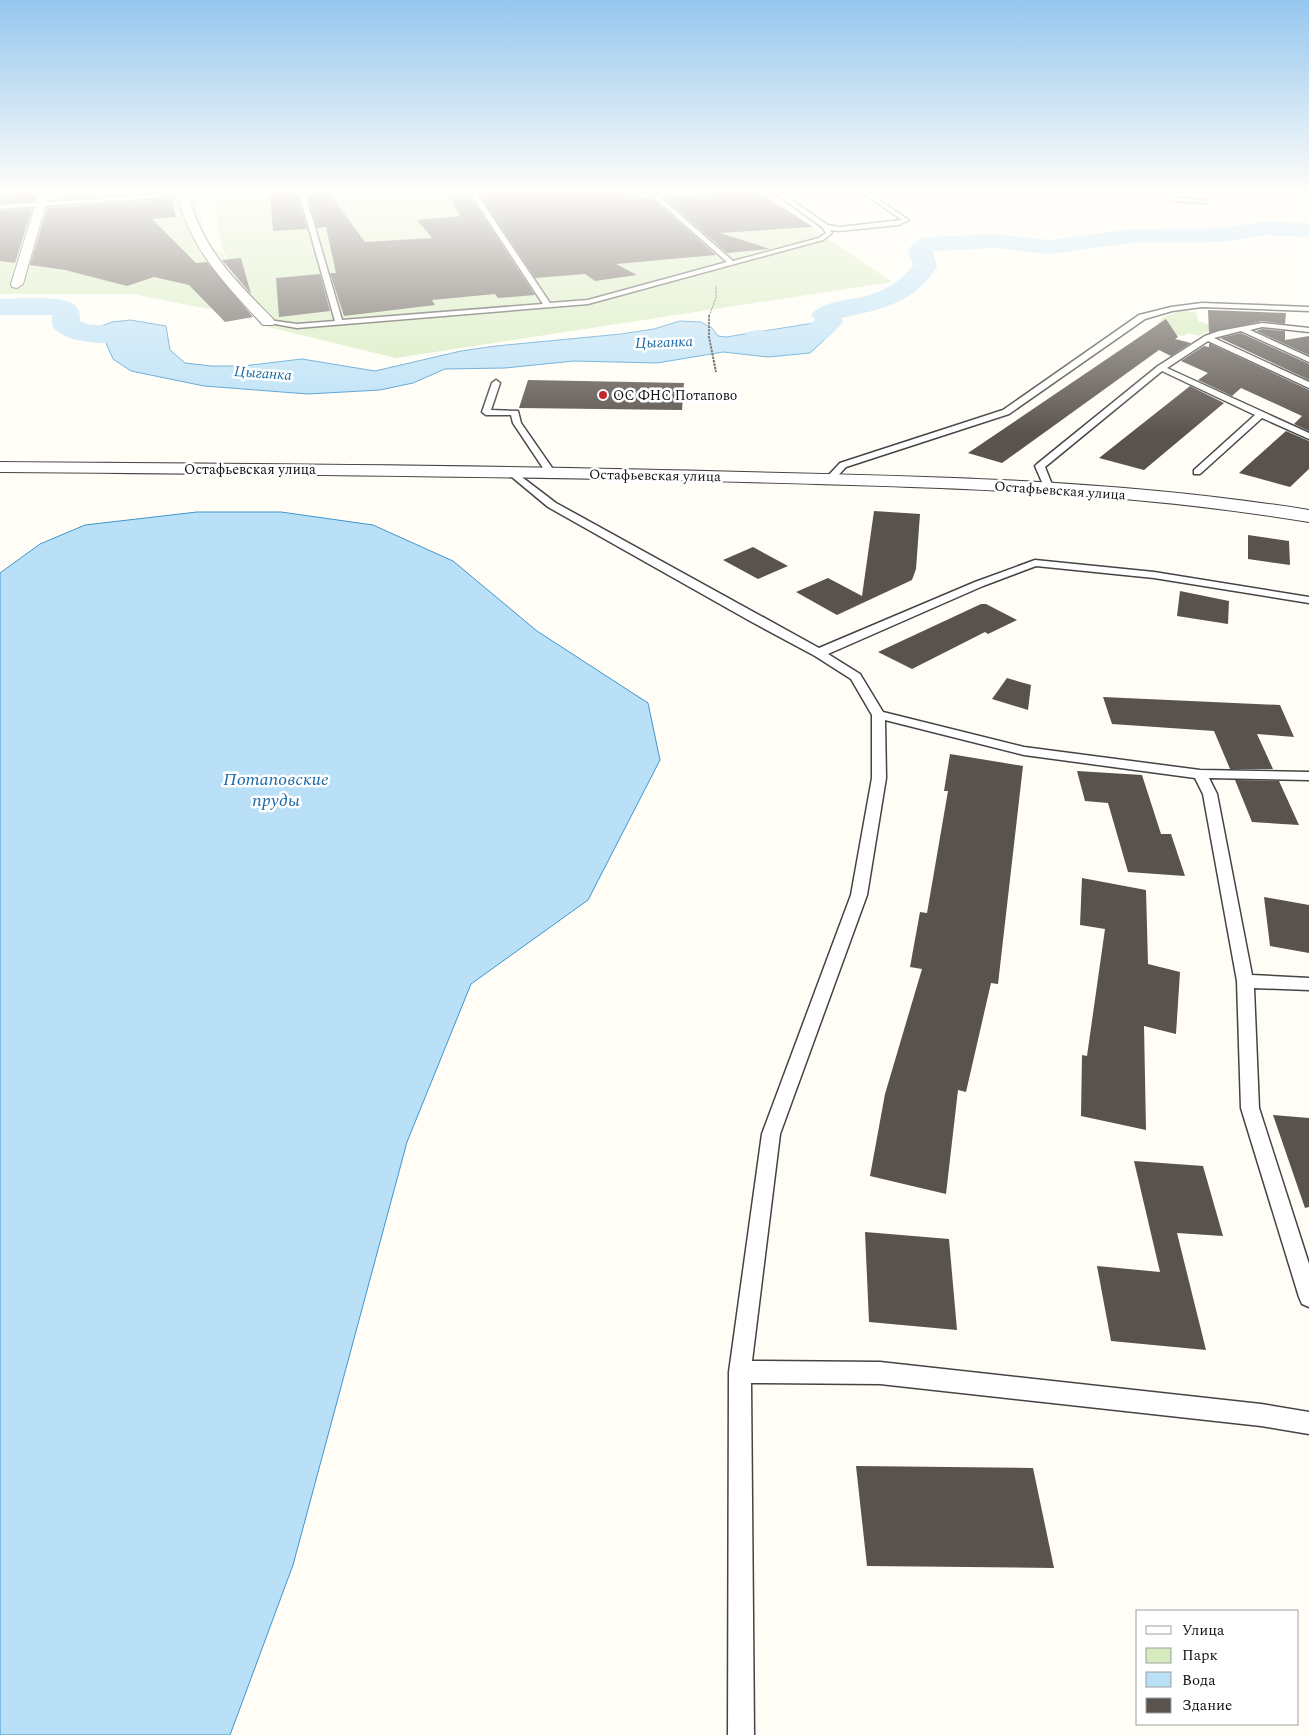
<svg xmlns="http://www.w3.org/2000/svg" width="1309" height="1735" viewBox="0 0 1309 1735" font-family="Spectral,serif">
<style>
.green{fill:#d5ebbd}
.water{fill:#b9e0f7;stroke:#3f96cf}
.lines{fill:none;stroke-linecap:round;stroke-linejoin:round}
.river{fill:#b9e0f7;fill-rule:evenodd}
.building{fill:#5a524d}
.service-casing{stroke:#444;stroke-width:3}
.minor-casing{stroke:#444;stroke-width:2}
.path-far1{stroke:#333;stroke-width:1;stroke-dasharray:2 1;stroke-linecap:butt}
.path{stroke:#333;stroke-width:2;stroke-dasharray:2.5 1;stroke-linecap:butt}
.service{fill:#fff;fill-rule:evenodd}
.minor{fill:#fff;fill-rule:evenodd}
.poi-dot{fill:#c4262e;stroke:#fff;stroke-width:2}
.labels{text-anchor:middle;stroke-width:5;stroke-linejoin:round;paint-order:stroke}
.far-poi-label{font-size:14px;fill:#111;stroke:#fff;text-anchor:start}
.far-street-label{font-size:14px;fill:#111;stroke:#fff}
.far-water-label{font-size:15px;font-style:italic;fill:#1768a6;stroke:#fff}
.water-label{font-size:18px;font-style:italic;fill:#1768a6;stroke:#fff}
</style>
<rect width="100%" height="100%" fill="#fffdf5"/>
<path class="green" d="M0 193H197L206 245 223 253 235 305 208 309 133 294H0Z
M213 193H761L892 282 396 358 260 325 221 246Z
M1183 310 1197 313 1198 321 1218 327 1198 336 1188 333 1183 336 1153 330 1162 318Z"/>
<path class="water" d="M130 320 166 326 170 350 185 363 212 366H243L302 359 375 371 461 351 496 346 621 334 654 329 680 321 701 322 712 328 718 336 726 337 814 323 826 324 836 329 810 353 768 357 723 352 657 363 574 361 505 368 445 369 413 383 380 390 308 394 204 386 131 371 113 359 99 327 112 322Z
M197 512H281L373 525 453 561 537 631 648 703 660 760 588 900 471 984 407 1142 293 1565 230 1735H0V573L40 544 85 525Z"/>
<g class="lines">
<path class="river" d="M1267 221 1309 223V237L1267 235 1222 242 1132 243 1049 254 997 248 933 251 937 267C912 304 883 309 841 318L843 321C818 356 785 353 747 344L743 338 747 332 757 330 797 333 815 320 811 315C823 299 854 301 872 294 889 289 902 279 913 266L908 249 920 239 928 237 997 234 1049 240 1132 229 1222 228Z
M0 299C18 299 63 294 76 306 80 310 80 316 80 321L87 324 152 330 159 338 160 352 173 364 168 370C149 375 130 365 131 344 111 343 71 345 56 330 51 326 52 321 52 315H0Z"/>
</g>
<path class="building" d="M10 193H36L34 201 0 203V199L9 198Z
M270 193H297L307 229 273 231Z
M307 193H329L365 242 432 238 417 220 460 216 448 195 468 193 535 295 498 298 495 294 432 300 435 305 344 316 330 273H336L326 227 317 228Z
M478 193H627V197L652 198 716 255 616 264 637 275 595 281 585 274 535 278Z
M717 193H760L813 227 720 233 770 249 727 253 663 197Z
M171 199 176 217 152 219 196 263 207 262 253 317 225 322 189 285 154 277 127 286 65 270 30 265 47 208Z
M32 209 15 263 0 261V211Z
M241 258 251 294 222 260Z
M320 274 330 311 279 317 276 278Z
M1208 310 1286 313 1285 324 1262 321 1209 333Z
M1166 319 1178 337 1175 339 1191 343 1171 356 1159 350 1002 463 968 453Z
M1262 329 1285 331V340L1309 336V355L1256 331Z
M1241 333 1309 364V380L1220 338Z
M1209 343 1309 390V431L1294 424 1302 416 1241 388 1232 396 1198 380 1208 373 1181 361 1204 346 1209 347Z
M528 380 684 383 682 410 519 408Z
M1190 386 1224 403 1144 470 1099 458Z
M1286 431 1309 441V469L1290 487 1239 473Z
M874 511 920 514 916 569 912 580 837 615 796 592 828 578 862 596Z
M1248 535 1289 541 1290 565 1248 559Z
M753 547 788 566 758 579 723 560Z
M1180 591 1229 601 1228 624 1177 616Z
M981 604H986L1017 620 988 634 985 632 912 669 878 652Z
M1007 678 1031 685 1028 710 992 699Z
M1103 697 1280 705 1294 737 1257 734 1273 769H1230L1214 731 1112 724Z
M950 754 1023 766 998 984 991 983 966 1092 958 1090 946 1194 870 1176 885 1094 922 969 910 967 920 912 927 913 948 791H944Z
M1077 771 1142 775 1161 834H1171L1185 876 1128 872 1108 803 1085 801Z
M1235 780 1279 781 1299 825 1252 822Z
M1082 878 1146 890 1148 964 1180 972 1176 1034 1144 1026 1146 1130 1081 1116 1082 1055 1087 1056 1105 929 1080 925Z
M1264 897 1309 905V953L1270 946Z
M1273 1115 1309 1118V1207L1305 1208Z
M1134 1161 1203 1166 1223 1236 1177 1233 1206 1350 1111 1341 1097 1266 1160 1272Z
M865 1232 949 1239 957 1330 869 1322Z
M856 1466 1033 1468 1054 1568 867 1566Z"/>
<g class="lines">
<g class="service-casing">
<path id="service" d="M184 193 182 196 0 209V205Z
M299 193H305L342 320 543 304 470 193H476L550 303 588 300 727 262 649 193H655L733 261 819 238 826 233 823 228 775 193H781L828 225 839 227 902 220 863 193H869L909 220 899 225 839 231 830 230 832 233 823 240 588 304 297 328 264 322 268 320 297 324 335 321Z
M1165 193H1171L1175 197 1208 201 1205 203 1173 201Z
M1202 303 1309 307V311L1202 307 1172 311 1145 319 1009 414 846 467 833 481 825 479 840 463 1003 410 1139 315 1171 307Z
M1262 323 1309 328V332L1262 327 1250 330 1309 357V362L1241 331 1214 338 1309 382V388L1208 341 1167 368 1309 433V439L1262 418 1200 474H1194V470L1255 415 1162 371 1045 467 1053 487 1045 489 1035 466 1037 464 1158 366 1205 336 1219 331Z
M496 380 500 383 491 410 518 411 521 423 555 472 553 474H547L513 423 511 415H486L482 412 492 383Z
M510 468 556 503 819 648 975 582 1035 560 1154 572 1309 597V603L1154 578 1036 566 983 586 828 654 860 674 883 712 1024 747 1200 770 1309 772V780L1209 778 1217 794 1252 975 1309 978V990L1254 988 1259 1108 1309 1264V1307L1302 1304 1299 1297 1241 1108 1237 981 1203 794 1195 778 1024 755 885 720 886 778 867 895 780 1134 752 1361 880 1362 1261 1404 1309 1412V1434L1261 1426 880 1384 751 1383 754 1735H728L729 1372 762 1134 851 895 872 778V715L851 679 815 656 750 621 548 507 507 473 505 471Z"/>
</g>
<g class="minor-casing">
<path id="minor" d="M39 193H49L23 284 17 288 12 287 11 284Z
M177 193H187C205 252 231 276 273 319L275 322 273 325H263C226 285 189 248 177 193Z
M0 462C248 464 496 465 744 472 933 476 1122 480 1309 510V522C1123 491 933 487 744 482 496 476 248 474 0 472Z"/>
</g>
<path class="path-far1" d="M709 316 716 298V286"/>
<path class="path" d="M709 315V337L716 372"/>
<use href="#service" class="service"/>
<use href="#minor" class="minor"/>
</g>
<linearGradient id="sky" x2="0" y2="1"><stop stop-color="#95c6ee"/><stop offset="0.44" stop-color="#fffefa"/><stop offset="1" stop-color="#fffefa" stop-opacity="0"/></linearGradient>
<rect width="1309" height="435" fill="url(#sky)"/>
<circle class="poi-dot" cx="603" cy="395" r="5"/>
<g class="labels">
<g class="far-poi-label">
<text x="613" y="400">ОС ФНС Потапово</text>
</g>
<g class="far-street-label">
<text x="250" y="474">Остафьевская улица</text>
<text transform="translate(655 475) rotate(1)" y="5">Остафьевская улица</text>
<text transform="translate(1060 490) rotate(4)" y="5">Остафьевская улица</text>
</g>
<g class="far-water-label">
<text transform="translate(664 342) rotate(-2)" y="5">Цыганка</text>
<text transform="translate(263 373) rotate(4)" y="5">Цыганка</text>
</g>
<g class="water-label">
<text x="276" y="785">Потаповские<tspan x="276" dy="21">пруды</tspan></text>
</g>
</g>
<rect x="1136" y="1610" width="162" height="115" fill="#ffffff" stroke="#a0a0a0"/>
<rect x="1146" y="1626" width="25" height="8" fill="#ffffff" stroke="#a0a0a0"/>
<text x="1182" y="1635" font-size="15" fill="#111111">Улица</text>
<rect x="1146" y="1648" width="25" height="15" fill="#d5ebbd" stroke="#a0a0a0"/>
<text x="1182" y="1660" font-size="15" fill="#111111">Парк</text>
<rect x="1146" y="1672" width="25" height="15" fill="#b9e0f7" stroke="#a0a0a0"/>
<text x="1182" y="1685" font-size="15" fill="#111111">Вода</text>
<rect x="1146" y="1698" width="25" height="15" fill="#5a524d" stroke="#a0a0a0"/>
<text x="1182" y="1710" font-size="15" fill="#111111">Здание</text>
</svg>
